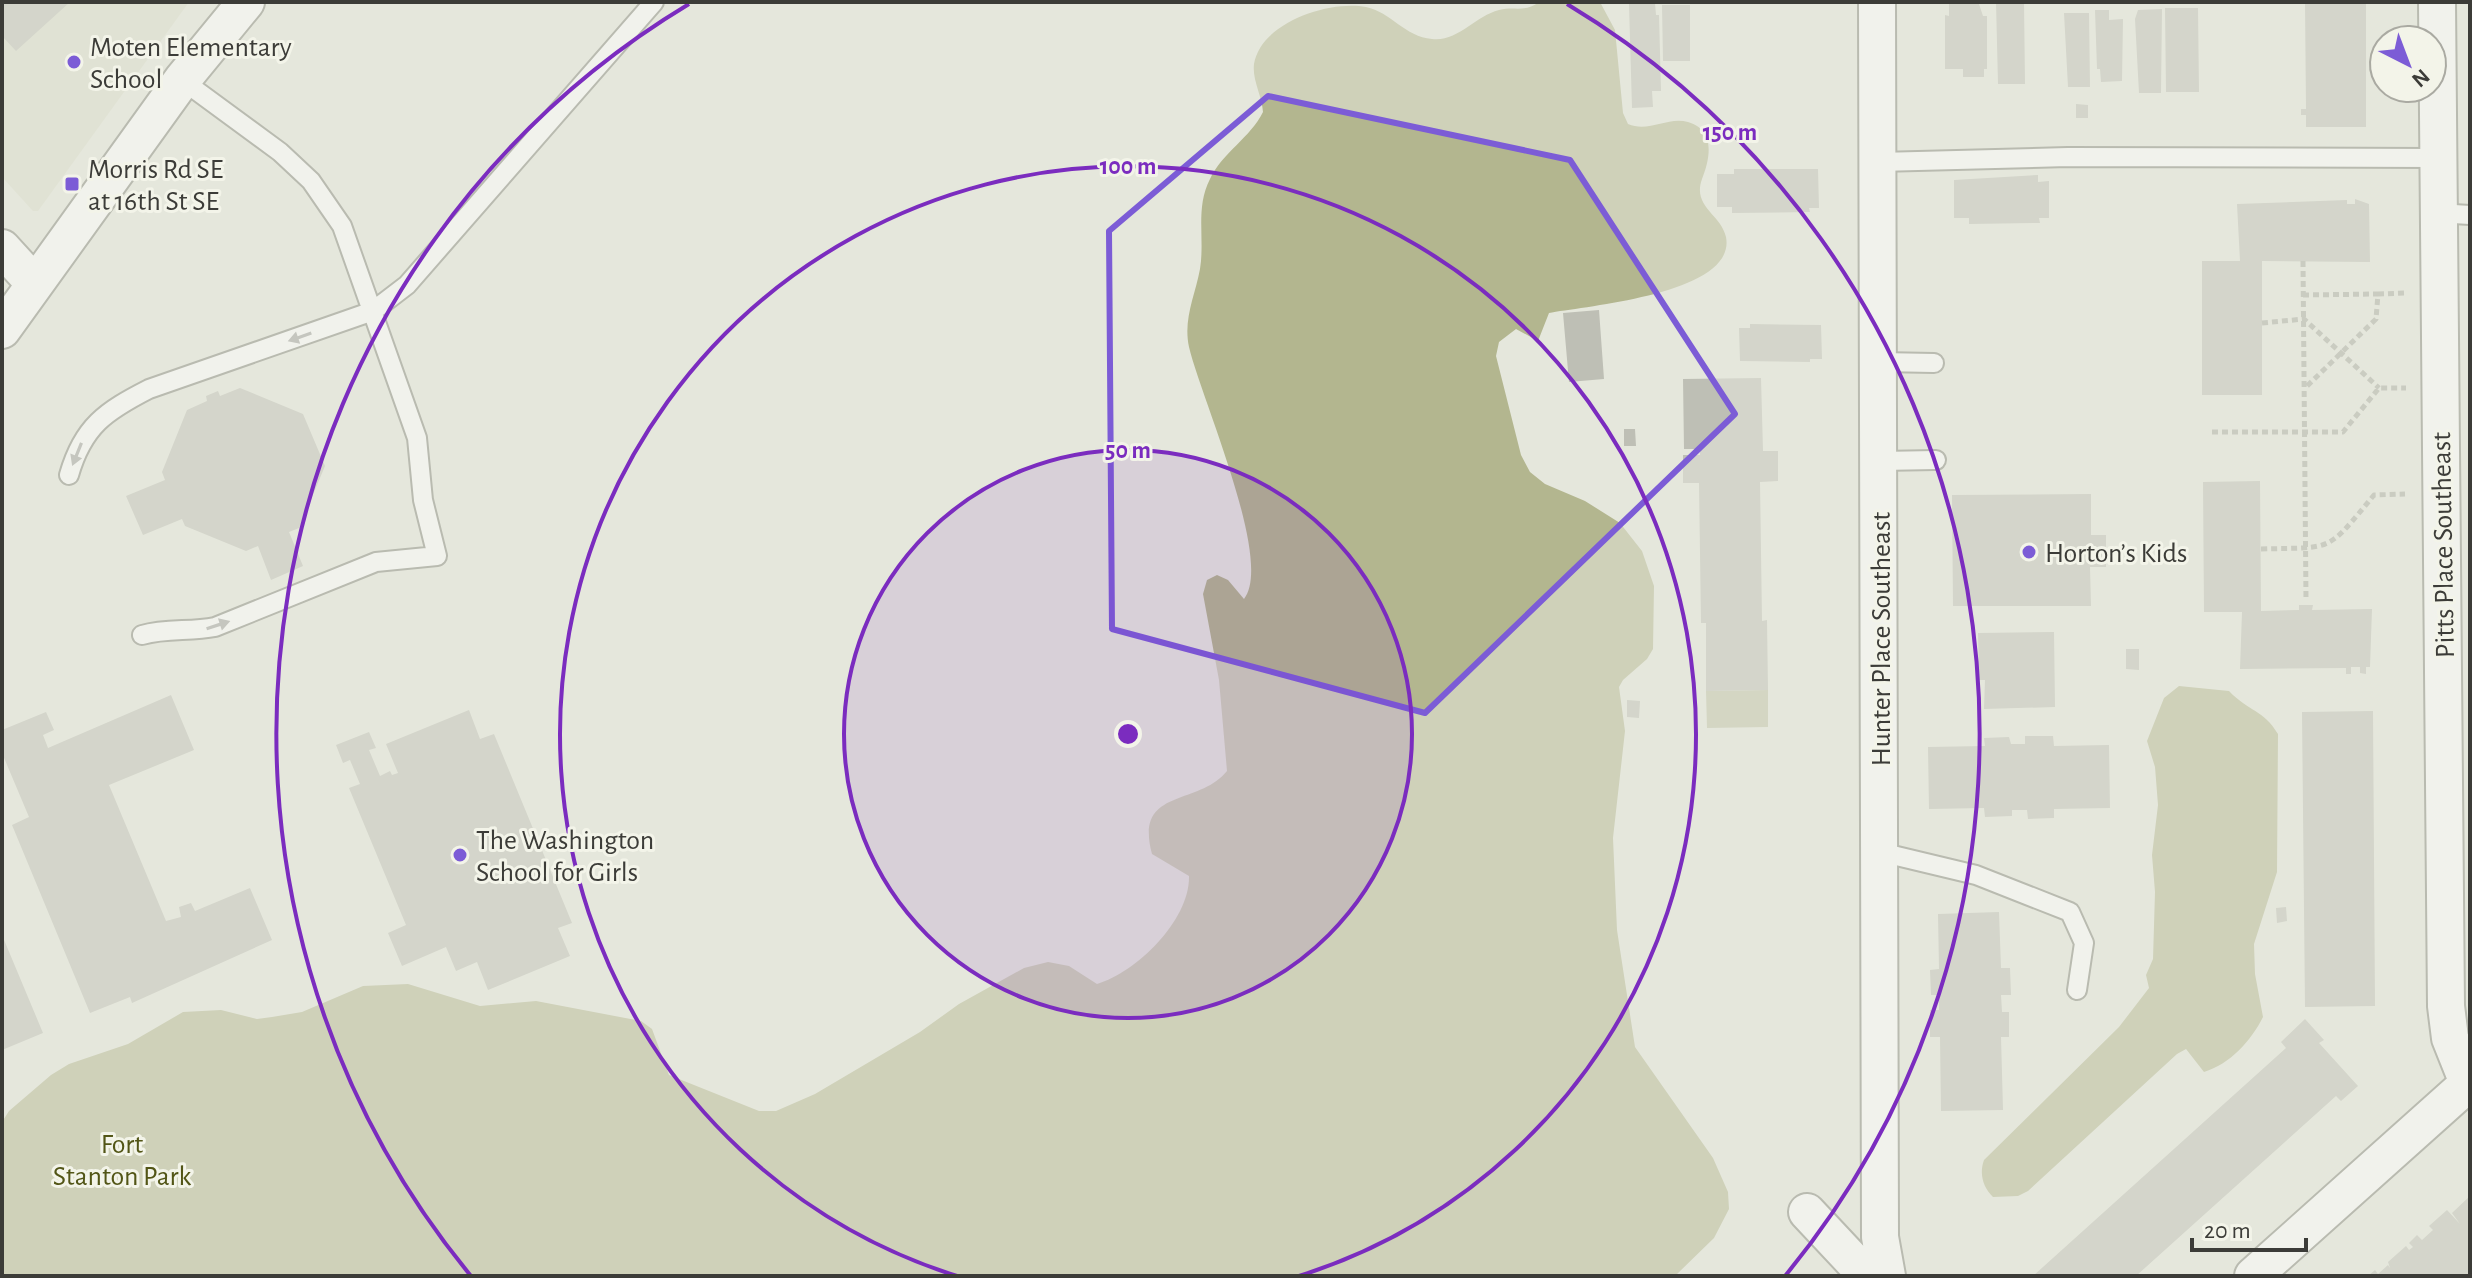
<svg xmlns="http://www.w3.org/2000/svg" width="2472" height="1278" viewBox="0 0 2472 1278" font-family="'Alegreya Sans',sans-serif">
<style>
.built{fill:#dadcca}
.green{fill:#bec1a5}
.forest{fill:#b3b68f}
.building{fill:#bebfb5}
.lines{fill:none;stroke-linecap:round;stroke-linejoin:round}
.service-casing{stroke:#84857b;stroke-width:22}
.minor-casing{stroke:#84857b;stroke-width:40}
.path{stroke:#a9aaa1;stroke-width:5;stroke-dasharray:6 4;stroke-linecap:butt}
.service{stroke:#fff;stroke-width:18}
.minor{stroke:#fff;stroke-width:36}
.oneway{fill:#9e9e9c}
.marked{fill:none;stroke:#7c5cd6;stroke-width:6;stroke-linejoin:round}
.ring{fill:none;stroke:#7b2cbf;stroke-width:4}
.poi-dot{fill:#7c5cd6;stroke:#f3f4e9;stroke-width:3}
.labels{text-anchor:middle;stroke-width:6;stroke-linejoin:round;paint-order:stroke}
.poi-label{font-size:28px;fill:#3c3c38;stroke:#f3f4e9;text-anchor:start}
.street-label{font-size:28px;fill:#3c3c38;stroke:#f3f4e9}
.park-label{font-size:28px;fill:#525516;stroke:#f3f4e9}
.centre{fill:#7b2cbf;stroke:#f3f4e9;stroke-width:4}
.ring-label{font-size:24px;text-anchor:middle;font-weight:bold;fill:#7b2cbf;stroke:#f3f4e9;stroke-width:6;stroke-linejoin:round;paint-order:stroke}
</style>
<rect width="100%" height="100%" fill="#e5e7dc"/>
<path class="built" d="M2 2H189L38 211H33L2 177Z"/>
<path class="green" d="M1768 690V727L1707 728 1706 691Z"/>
<path class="forest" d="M1539 2H1600L1615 30 1623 113 1628 124C1649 133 1668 116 1688 122 1716 130 1710 159 1702 179 1692 207 1721 214 1726 237 1737 294 1585 306 1549 313L1538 341 1516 329 1499 342 1496 356 1521 455 1530 472 1545 484 1585 501 1620 523 1642 551 1654 586 1653 649 1647 659 1623 680 1619 687 1625 731 1613 838 1617 930 1635 1047 1713 1158 1728 1192 1729 1209 1714 1238 1675 1276H2V1122L9 1111 51 1075 69 1064 128 1044 183 1012 221 1010 257 1019 272 1017 302 1012 363 986 408 984 480 1006 536 1001 641 1021 652 1029 669 1075 759 1111H776L815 1094 920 1032 959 1004 1024 968 1048 962 1069 966 1097 984C1137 972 1190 920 1189 876L1152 854C1134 787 1198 807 1227 771L1219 680 1203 594 1207 580 1217 575 1228 580 1244 599C1274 561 1201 398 1189 347 1183 319 1195 296 1200 269 1205 239 1195 208 1210 179 1222 153 1251 137 1263 112 1262 96 1252 80 1254 64 1261 22 1330 0 1366 7 1391 12 1405 37 1432 39 1458 42 1475 16 1499 10 1515 6 1524 13 1539 2Z
M2179 686 2229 691C2249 712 2263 709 2278 734L2277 872 2254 944 2255 974 2263 1017C2251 1041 2230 1064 2204 1072L2186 1049 2177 1054 2028 1191 2018 1196 1993 1197C1983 1187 1979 1174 1984 1160L2119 1027 2149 988 2146 975 2153 959 2155 892 2152 855 2158 805 2155 767 2147 741 2164 698Z"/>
<path class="building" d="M2 2H70L16 51 2 36Z
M1996 2H2024L2025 84H1998Z
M2305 2H2366V127H2306V115H2301V109H2306Z
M1655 3 1656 15H1659L1661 91H1652L1653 107 1632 108 1629 4Z
M1949 4H1979L1983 16H1987V69H1984V77H1963V69H1945V15L1949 16Z
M1662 5H1690V61H1663Z
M2165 8H2198L2199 92H2166Z
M2162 9 2161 93H2139L2135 19 2138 10Z
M2095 10H2109V20L2123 19 2122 81 2101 82 2100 69H2097Z
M2064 13H2089L2090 87H2068Z
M2076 104 2088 105V118H2076Z
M1734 169H1818L1819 208H1809L1810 212 1732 213V207H1717V174H1734Z
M2038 175V182L2049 181V218H2039L2040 223 1969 224V218H1954V180Z
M2355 199 2369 204 2370 262 2262 261V395H2202V261H2240L2237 204 2347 200V204H2355Z
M1599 310 1604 379 1569 382 1563 313Z
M1750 324 1821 325 1822 359H1810V362L1740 361 1739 328H1750Z
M1761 378 1763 451H1778V481L1760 482 1762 621 1767 620 1768 690 1706 691V623H1701L1699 483H1683V455H1700V449H1684L1683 379Z
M240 388 303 414 325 466 299 528 289 532 303 566 271 580 258 546 246 551 185 526 182 519 143 535 126 496 165 480 162 472 187 410 207 401 206 396 218 391 220 396Z
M1624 429H1635L1636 446H1624Z
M2260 481 2261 611 2299 610V605H2313L2312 610 2372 609 2370 667H2366V674L2360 673V667H2351V674H2346V668L2240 669 2242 612H2204L2203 482Z
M2091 494V535H2106V567H2090L2091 606H1953L1952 495Z
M2054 632 2055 707 1984 709 1985 680H1979L1978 633Z
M2126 649H2139V670L2126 669Z
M171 695 194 750 109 785 166 921 181 917 179 907 191 903 195 911 250 888 272 940 132 1003 130 997 90 1013 12 825 29 817 2 753V730L46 712 54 730 43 735 48 748Z
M1627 700 1640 701 1639 718 1627 717Z
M469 710 480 739 494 734 572 923 558 928 570 956 488 990 477 962 456 971 446 947 402 966 388 933 406 925 349 788 360 784 350 760 343 763 336 745 369 732 376 748 369 750 380 776 390 771 392 775 398 773 386 744Z
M2373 711 2375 1006 2305 1007 2302 712Z
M2025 736H2053L2054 746 2109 745 2110 808 2054 809V818L2028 819 2027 810H2012V816L1985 817 1984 808 1929 809 1928 747 1985 746 1984 738 2009 737 2011 744H2025Z
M2286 907 2287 921 2277 923 2276 908Z
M1999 912 2001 968H2010L2011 995H2001L2002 1012H2009V1037H2001L2003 1110 1941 1111 1940 1037H1930V1010H1939V995H1931L1930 970 1939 969 1938 914Z
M2 935 43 1033 2 1050Z
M2305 1019 2324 1040 2319 1043 2358 1086 2341 1101 2336 1096 2136 1276H2033L2286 1048 2281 1042Z
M2470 1196 2469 1276H2368L2375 1270 2378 1274 2388 1265 2390 1268 2388 1262 2406 1246 2409 1250 2413 1247 2409 1243 2417 1235 2422 1240 2433 1230 2429 1226 2447 1210 2460 1224 2452 1213Z"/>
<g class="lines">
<g class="service-casing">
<path id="service" d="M1879 162 2068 157 2437 158
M2437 213 2470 215
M1880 362 1934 363
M1880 461 1936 460
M69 475C83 426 106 411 149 389L373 311 407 285 654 2
M142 635C167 628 190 632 215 627L376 562 437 556 423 500 417 438 342 226 311 181 280 152 182 80
M1880 852 1976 875 2070 912 2084 943 2077 990"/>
</g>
<g class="minor-casing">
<path id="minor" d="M1877 2 1880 1237 1887 1276
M2437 2 2446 1006 2450 1038 2468 1083
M2 248 35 284
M2 330 182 80 246 2
M1807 1212 1867 1276
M2253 1276 2470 1082"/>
</g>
<path class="path" d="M2303 261 2306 600
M2378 294 2405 293
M2303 295 2378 294 2376 319 2305 388
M2262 323 2304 319 2379 388
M2212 432H2343L2379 388H2406
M2261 549C2335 547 2326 553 2374 495L2405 494"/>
<use href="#service" class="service"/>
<use href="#minor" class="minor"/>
</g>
<defs><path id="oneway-solid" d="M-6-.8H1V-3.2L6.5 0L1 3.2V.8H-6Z" transform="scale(2)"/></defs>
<g class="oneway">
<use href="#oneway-solid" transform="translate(300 337) rotate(161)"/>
<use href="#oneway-solid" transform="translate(77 454) rotate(112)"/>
<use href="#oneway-solid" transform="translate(218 625) rotate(-18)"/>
</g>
<path d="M0 0H2472V1278H0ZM1268 96 1570 160 1735 414 1425 713 1112 629 1109 231Z" fill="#e5e7dc" fill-opacity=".55" fill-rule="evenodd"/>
<path class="marked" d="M1268 96 1570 160 1735 414 1425 713 1112 629 1109 231Z"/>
<circle cx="1128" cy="734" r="284" fill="#7b2cbf" fill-opacity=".12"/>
<g class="ring">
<circle cx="1128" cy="734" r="284"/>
<path d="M957 1276A568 568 0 1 1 1299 1276"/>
<path d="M471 1276A852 852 0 0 1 689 4M1567 4A852 852 0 0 1 1785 1276"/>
</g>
<g class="poi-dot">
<circle cx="74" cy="62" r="8"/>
<rect x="64" y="176" width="16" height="16" rx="4"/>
<circle cx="2029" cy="552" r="8"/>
<circle cx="460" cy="855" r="8"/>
</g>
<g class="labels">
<g class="poi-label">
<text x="90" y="56">Moten Elementary<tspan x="90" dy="32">School</tspan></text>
<text x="88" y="178">Morris Rd SE<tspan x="88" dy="32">at 16th St SE</tspan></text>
<text x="2045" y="562">Horton’s Kids</text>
<text x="476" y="849">The Washington<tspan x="476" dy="32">School for Girls</tspan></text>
</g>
<g class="street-label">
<text transform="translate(2442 545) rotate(-91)" y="10">Pitts Place Southeast</text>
<text transform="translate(1880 639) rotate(-90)" y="10">Hunter Place Southeast</text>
</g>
<g class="park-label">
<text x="122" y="1153">Fort<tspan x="122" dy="32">Stanton Park</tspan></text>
</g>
</g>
<circle cx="1128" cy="734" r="12" class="centre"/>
<g class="ring-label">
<text x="1730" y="140">150 m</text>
<text x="1128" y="174">100 m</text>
<text x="1128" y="458">50 m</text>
</g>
<rect width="2472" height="1278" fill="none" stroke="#3c3c38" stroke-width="8"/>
<g transform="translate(2408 64) rotate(138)"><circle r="38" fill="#f3f4e9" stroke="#aaaaa2" stroke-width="2"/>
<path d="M0-6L14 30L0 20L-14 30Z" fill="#7c5cd6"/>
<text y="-12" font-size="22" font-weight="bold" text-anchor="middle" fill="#3c3c38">N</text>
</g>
<path d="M2192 1238v12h114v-12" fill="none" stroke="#3c3c38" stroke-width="4"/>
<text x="2204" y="1238" font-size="24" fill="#3c3c38" stroke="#f3f4e9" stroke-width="6" paint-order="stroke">20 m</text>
</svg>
